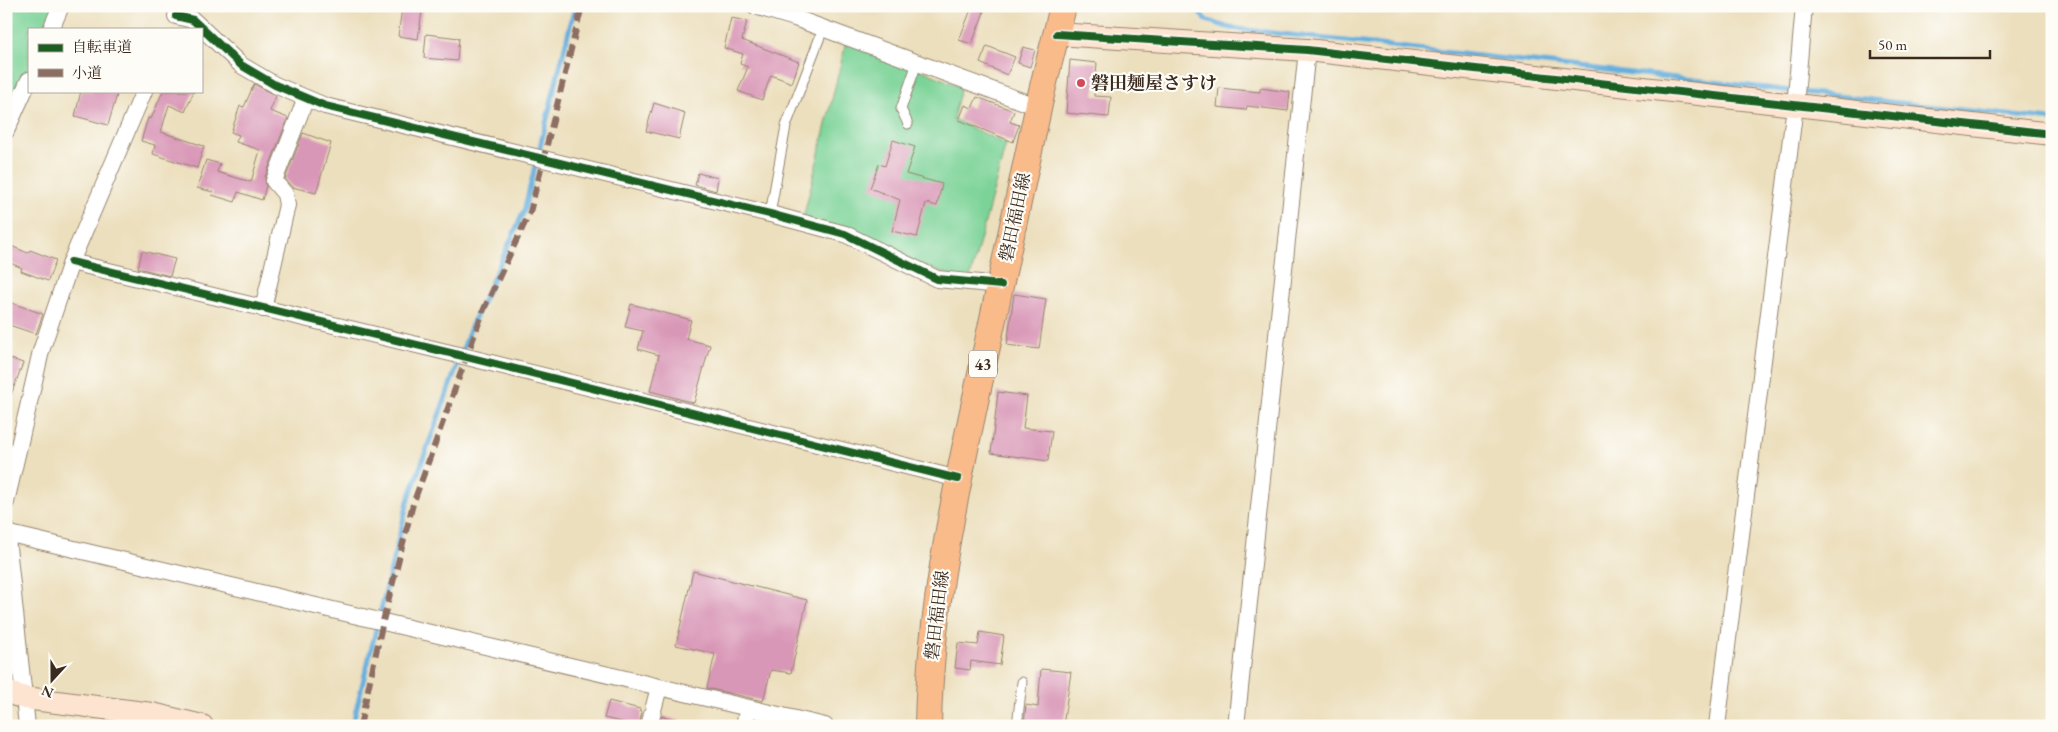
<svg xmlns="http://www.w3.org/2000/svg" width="2058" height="732" viewBox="0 0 2058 732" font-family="'EB Garamond','Noto Serif JP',serif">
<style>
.green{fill:#7bd398;stroke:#5b7e5b}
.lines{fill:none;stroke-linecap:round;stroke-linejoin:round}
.stream{stroke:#66afdd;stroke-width:5}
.building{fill:#d997b7}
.lane-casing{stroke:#94846e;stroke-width:11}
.street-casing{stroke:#94846e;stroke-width:18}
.secondary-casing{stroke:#94846e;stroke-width:24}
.primary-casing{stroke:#94846e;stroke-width:28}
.lane{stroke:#fff;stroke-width:9}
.street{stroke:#fff;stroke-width:16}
.secondary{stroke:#fde4d1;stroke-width:22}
.primary{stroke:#fabb8b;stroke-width:26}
.quiet{stroke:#8d6e63;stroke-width:6;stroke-dasharray:12 6;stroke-linecap:butt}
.cycleway-casing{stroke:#fdfcf7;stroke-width:11}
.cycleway{stroke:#1b5e20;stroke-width:8}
.poi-dot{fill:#d1495b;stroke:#fdfcf7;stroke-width:2}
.labels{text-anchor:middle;stroke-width:4.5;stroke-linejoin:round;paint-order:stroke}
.shield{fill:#fdfcf7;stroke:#75695f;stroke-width:1}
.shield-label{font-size:16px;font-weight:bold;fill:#3b2a1e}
.poi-label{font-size:18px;font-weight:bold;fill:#3b2a1e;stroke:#fdfcf7;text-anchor:start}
.street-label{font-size:18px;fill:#3b2a1e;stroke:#fdfcf7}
</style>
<rect width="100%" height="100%" fill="#fdfcf7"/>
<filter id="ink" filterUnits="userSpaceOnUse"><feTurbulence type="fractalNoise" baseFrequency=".02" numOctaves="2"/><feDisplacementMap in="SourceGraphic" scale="10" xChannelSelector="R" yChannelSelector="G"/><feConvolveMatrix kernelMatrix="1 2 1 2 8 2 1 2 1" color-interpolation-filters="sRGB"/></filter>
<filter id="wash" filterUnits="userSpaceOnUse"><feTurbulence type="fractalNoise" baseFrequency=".0096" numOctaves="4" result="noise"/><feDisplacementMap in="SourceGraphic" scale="20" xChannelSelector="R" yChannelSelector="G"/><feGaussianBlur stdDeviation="1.12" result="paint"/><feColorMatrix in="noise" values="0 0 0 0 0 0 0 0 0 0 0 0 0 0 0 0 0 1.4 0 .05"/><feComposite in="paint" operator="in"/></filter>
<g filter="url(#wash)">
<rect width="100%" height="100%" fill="#ecdfbd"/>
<path class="green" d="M6 6H60L50 29H29V79L6 137Z
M847 38 961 87 953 119 1006 144 969 282 802 223Z"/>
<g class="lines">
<path class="stream" d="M1193 6 1206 20 1230 28 2052 120
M352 726 408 501 471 327 524 211 575 6"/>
</g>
<g id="blocks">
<path class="building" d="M972 7 984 12 972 44 959 40Z
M402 8 422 11 418 39 398 36Z
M731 18 747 21 742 40 799 62 792 83 771 75 762 100 738 91 748 67 740 64 743 54 724 48Z
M426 34 459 38 457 61 424 58Z
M987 46 1015 57 1007 75 980 63Z
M1023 47 1035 50 1030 67 1018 63Z
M1070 60 1097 63 1094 96 1111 97 1109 117 1066 113Z
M254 84 276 96 270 111 288 118 265 177 266 186 262 200 238 192 235 202 212 195 213 192 197 188 206 160 220 164 217 172 251 182 260 150 236 142 239 135 231 132 240 106 244 107Z
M1219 88 1260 92V88L1290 92 1288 111 1247 106 1246 110 1217 107Z
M81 91H103L117 95 108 125 75 116Z
M163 91H194L185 112 169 105 161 132 204 146 197 168 153 154 155 145 141 141 148 118 151 119Z
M977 97 1014 111 1010 122 1019 125 1013 142 959 120 965 105 972 108Z
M654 103 685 113 679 139 646 131Z
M303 133 331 143 316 193 292 187 285 179Z
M893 140 915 147 906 174 942 184 937 206 926 203 917 237 892 231 900 200 870 188 879 164 885 166Z
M698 173 718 178 716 191 695 185Z
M6 244 28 253 30 250 56 260 48 281 21 271 22 268 6 261Z
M142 251 175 259 170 276 138 268Z
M1014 294 1046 299 1039 349 1007 345Z
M6 301 43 314 36 334 6 324Z
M631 304 691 320 686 339 710 345 694 403 650 391 659 355 638 349 643 331 625 327Z
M6 357 23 363 8 403H6Z
M998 392 1027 396 1023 428 1052 431 1048 461 991 453Z
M693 571 807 600 791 673 771 670 763 701 707 688 715 654 676 645Z
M980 632 1004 636 1000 665 971 661 970 670 955 668 958 643 978 645Z
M1041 669 1071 672 1063 726 1024 724 1026 705 1038 707Z
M609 701 640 709V711L642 712 639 726 604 718Z
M662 716 680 721 679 726H659Z
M104 721 140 726H103Z"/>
</g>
</g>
<g filter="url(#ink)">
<use href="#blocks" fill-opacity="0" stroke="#94846e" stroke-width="1"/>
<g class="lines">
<g class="lane-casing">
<path id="lane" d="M908 124 901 109 917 63
M770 214 786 126 823 29
M1017 726 1022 682"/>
</g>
<g class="street-casing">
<path id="street" d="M755 6 795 18 1038 107
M176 16 193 20 241 65 275 85 325 106 774 215 845 234 937 279 1001 285
M51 29 61 6
M6 131 29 80
M71 262 467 357 958 479
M263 309 287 205 285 194 274 181 306 98
M6 502 41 351 71 262 144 91
M6 528 27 726
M6 533 825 726
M649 726 659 687
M744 726 748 708
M1236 726 1307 50
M1717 726 1795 106 1804 6"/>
</g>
<g class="secondary-casing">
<path id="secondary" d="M1057 34 1307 50 2052 134
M6 692 25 698 152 714 202 726"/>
</g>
<g class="primary-casing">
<path id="primary" d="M928 726C930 608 955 493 980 379 1000 289 1018 199 1038 109 1045 75 1055 41 1063 6"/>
</g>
<use href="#lane" class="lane"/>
<use href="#street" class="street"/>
<use href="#secondary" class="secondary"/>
<use href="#primary" class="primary"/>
<path class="quiet" d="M360 726 383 621 413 504 484 309 530 212 582 6"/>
<g class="cycleway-casing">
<path id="cycleway" d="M176 16 193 20 241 65 275 85 325 106 774 215 845 234 937 279 1001 285
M1057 34 1307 50 2052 134
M71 262 467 357 958 479"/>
</g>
<use href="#cycleway" class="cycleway"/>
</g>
</g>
<circle class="poi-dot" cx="1081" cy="83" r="5"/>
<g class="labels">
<rect class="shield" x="969" y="350.5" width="28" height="27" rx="4"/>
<g class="shield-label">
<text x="983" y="370">43</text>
</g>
<g class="poi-label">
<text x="1091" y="89">磐田麺屋さすけ</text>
</g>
<g class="street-label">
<text transform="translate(1015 217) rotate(-78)" y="6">磐田福田線</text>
<text transform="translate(937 615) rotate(-83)" y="6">磐田福田線</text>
</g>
</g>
<rect width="2058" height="732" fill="none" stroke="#fdfcf7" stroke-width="25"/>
<rect x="28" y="28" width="175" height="65" fill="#fdfcf7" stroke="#afa8a0"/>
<rect x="38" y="44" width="25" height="8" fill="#1b5e20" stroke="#afa8a0"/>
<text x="72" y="52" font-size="15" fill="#3b2a1e">自転車道</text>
<rect x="38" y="69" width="25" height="8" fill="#8d6e63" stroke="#afa8a0"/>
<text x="72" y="78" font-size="15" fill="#3b2a1e">小道</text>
<g transform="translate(52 680) rotate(201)" stroke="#fdfcf7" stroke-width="4" paint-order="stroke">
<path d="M0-4L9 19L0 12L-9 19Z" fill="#3b2a1e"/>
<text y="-8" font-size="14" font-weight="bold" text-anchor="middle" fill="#3b2a1e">N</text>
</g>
<path d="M1870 50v8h120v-8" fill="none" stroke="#3b2a1e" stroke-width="2.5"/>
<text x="1878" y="50" font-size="15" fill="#3b2a1e" stroke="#fdfcf7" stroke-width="4" paint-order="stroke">50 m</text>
</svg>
